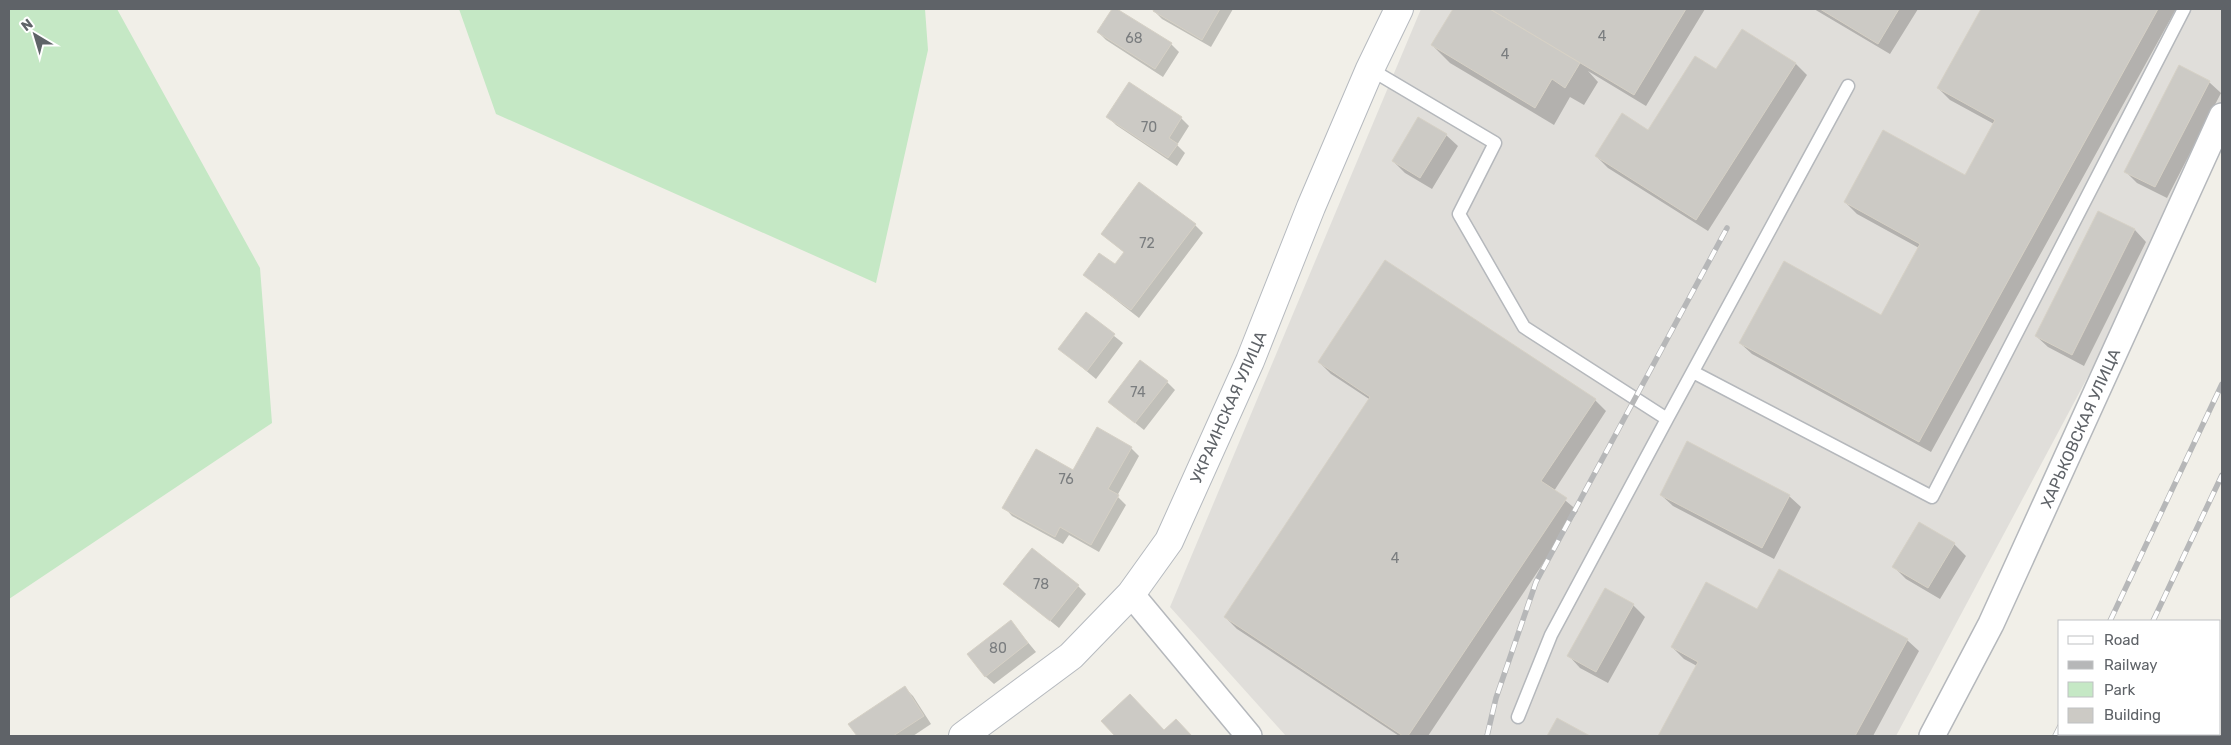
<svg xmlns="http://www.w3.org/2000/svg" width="2231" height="745" viewBox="0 0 2231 745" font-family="Rubik,sans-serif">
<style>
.industrial{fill:#e0deda}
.green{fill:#c5e8c5}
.shadow{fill:#0003}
.building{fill:#cccac5;stroke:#d6d1c6}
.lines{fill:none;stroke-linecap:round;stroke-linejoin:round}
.lane-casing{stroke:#b5b8bc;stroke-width:15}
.street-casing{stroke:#b5b8bc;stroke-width:28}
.secondary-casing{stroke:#b6babf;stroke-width:30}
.lane{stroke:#fff;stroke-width:12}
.street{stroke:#fff;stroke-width:25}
.secondary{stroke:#fff;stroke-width:28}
.rail-casing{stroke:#b6b7b8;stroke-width:5.5}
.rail{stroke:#fff;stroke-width:4;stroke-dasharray:11;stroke-linecap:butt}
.labels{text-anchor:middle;stroke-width:4;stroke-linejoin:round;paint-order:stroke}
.number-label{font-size:14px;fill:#7a7d7f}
.street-label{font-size:16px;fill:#5f6368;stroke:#fff}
</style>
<rect width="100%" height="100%" fill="#f1efe8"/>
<path class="industrial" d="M1421 9H2222V105L2093 367 1896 736H1286L1170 607Z"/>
<path class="green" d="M9 9H117L260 268 272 423 9 599Z
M459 9H925L928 50 876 283 496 114Z"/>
<path class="shadow" d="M1113 9 1171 44 1179 52 1163 77 1106 40 1098 32Z
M1155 9H1233L1211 47 1162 19 1154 11Z
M1454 9H1705L1646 106 1588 71 1598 82 1584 105 1570 97 1554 125 1450 63 1432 45Z
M1814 9H1918L1890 54Z
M1982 9H2176L1931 452 1752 354 1740 343 1882 316 1919 248 1857 214 1845 202 1965 176 1994 124 1950 100 1938 88Z
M1796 64 1807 75 1708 231 1608 168 1596 156 1649 132 1717 71Z
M2209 82 2221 93 2167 198 2137 183 2126 172Z
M1130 84 1181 118 1189 126 1177 145 1185 153 1177 166 1116 125 1108 117Z
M1446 135 1458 146 1432 189 1405 173 1393 161Z
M2099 212 2135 230 2146 242 2084 366 2048 347 2036 336Z
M1195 225 1203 233 1139 318 1084 275 1115 266 1125 253 1102 234Z
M1086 314 1123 343 1096 379 1060 349Z
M1319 362 1595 400 1606 411 1554 491 1578 511 1428 736H1399L1237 629 1225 617 1369 399 1331 374Z
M1167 382 1175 390 1144 430 1109 402Z
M1131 448 1139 456 1117 496 1126 505 1099 552 1069 535 1063 544 1012 516 1004 507 1074 471Z
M1661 495 1789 496 1801 507 1774 559 1673 506Z
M1954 544 1966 556 1940 599 1906 579 1894 567Z
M1005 584 1078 586 1086 594 1059 628Z
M1633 605 1645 617 1608 683 1580 668 1569 656Z
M1758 611 1907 640 1919 651 1873 736H1659L1697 666 1684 659 1672 647Z
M1011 622 1036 652 994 684 985 676Z
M905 688 913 696 931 724 913 736H858L850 724Z
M1103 721 1164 732 1176 721 1191 736H1117Z"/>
<path class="building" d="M1112 9H1117L1172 43 1155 69 1097 32Z
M1154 9H1220L1202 40 1153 11Z
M1453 9H1490L1580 63 1565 88 1552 79 1535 108 1431 45Z
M1490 9H1686L1634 95Z
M1820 9H1899L1878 44Z
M1981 9H2158L1919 442 1739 343 1784 261 1881 315 1920 244 1844 202 1883 130 1965 175 1995 120 1937 88Z
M1742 29 1796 63 1696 220 1595 156 1622 113 1648 130 1695 56 1716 69Z
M2179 65 2210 81 2155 187 2124 172Z
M1129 82 1182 117 1169 138 1178 144 1168 158 1106 117Z
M1418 117 1447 134 1420 178 1392 161Z
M1139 182 1196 224 1131 310 1083 275 1099 253 1115 264 1124 252 1101 234Z
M2098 211 2135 229 2072 355 2035 336Z
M1385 260 1596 399 1541 481 1567 498 1408 736H1403L1224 617 1370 397 1318 362Z
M1086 312 1115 334 1087 371 1058 349Z
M1140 360 1168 381 1135 423 1108 402Z
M1097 427 1132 447 1108 489 1119 495 1091 545 1060 527 1055 537 1002 508 1036 449 1073 470Z
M1687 441 1790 495 1762 548 1660 495Z
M1919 522 1955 543 1928 588 1892 567Z
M1032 548 1079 585 1050 621 1003 584Z
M1779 569 1908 639 1855 736H1658L1698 662 1671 647 1706 582 1757 609Z
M1605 588 1634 604 1596 672 1567 656Z
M1011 620 1028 643 985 677 967 654Z
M905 686 924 716 893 736H857L848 724Z
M1130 694 1164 730 1176 719 1192 736H1115L1101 721Z
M1557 718 1590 736H1547Z"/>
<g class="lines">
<g class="lane-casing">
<path id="lane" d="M1370 69 1495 143 1459 214 1524 327 1667 419 1551 635 1518 717
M1693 372 1932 497 2184 9
M1667 419 1848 86"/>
</g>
<g class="street-casing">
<path id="street" d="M1131 594 1249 736
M1932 736 1991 624 2222 116"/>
</g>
<g class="secondary-casing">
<path id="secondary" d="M963 736 1071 656 1131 594 1169 541 1250 361 1311 207 1370 69 1399 9"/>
</g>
<use href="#lane" class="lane"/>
<use href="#street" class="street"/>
<use href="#secondary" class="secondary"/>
<g class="rail-casing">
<path id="rail" d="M2110 621 2222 384
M2153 621 2222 475
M1487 736 1496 698 1536 582 1727 228
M2055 736 2060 726
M2098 736 2099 734"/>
</g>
<use href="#rail" class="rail"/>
</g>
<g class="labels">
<g class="number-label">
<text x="1602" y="41">4</text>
<text x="1134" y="43">68</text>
<text x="1505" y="59">4</text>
<text x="1149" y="132">70</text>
<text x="1147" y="248">72</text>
<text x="1138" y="397">74</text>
<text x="1066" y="484">76</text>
<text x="1395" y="563">4</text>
<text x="1041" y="589">78</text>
<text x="998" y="653">80</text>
</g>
<g class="street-label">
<text transform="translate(1228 407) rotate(-66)" y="6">УКРАИНСКАЯ УЛИЦА</text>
<text transform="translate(2080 428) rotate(-66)" y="6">ХАРЬКОВСКАЯ УЛИЦА</text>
</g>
</g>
<rect width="2231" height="745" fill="none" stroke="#5f6368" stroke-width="20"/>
<rect x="2058" y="620" width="162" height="115" fill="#ffffff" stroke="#bfc1c3"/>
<rect x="2068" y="636" width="25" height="8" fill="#ffffff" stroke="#bfc1c3"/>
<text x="2104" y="645" font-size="15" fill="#5f6368">Road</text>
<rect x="2068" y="661" width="25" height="8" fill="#b6b7b8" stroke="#bfc1c3"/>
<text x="2104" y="670" font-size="15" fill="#5f6368">Railway</text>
<rect x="2068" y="682" width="25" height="15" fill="#c5e8c5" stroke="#bfc1c3"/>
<text x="2104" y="695" font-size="15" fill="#5f6368">Park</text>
<rect x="2068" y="708" width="25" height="15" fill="#cccac5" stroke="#bfc1c3"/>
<text x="2104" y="720" font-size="15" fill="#5f6368">Building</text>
<g transform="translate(35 35) rotate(322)" stroke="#ffffff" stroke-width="4" paint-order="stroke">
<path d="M0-4L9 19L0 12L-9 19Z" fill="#5f6368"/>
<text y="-8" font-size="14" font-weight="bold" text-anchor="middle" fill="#5f6368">N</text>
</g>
</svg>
